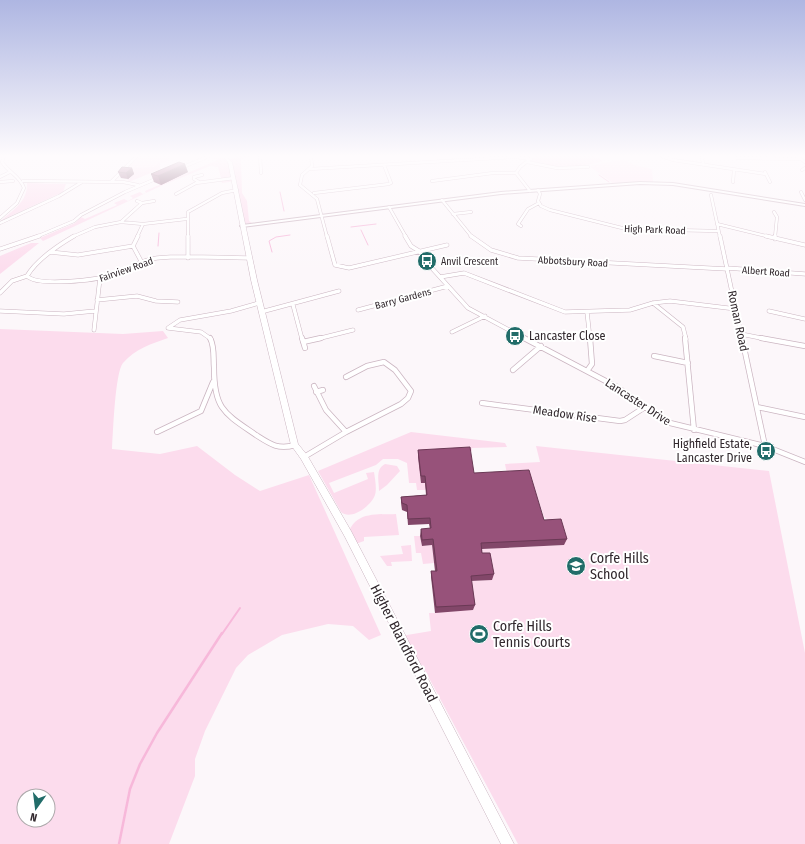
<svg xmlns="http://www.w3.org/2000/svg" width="805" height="844" viewBox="0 0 805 844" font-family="'Fira Sans Condensed',sans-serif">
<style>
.built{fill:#ffe6f3}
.green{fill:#fcdced;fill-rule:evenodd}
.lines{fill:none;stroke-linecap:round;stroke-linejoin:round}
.stream-far2{stroke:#f7b8da;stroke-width:1}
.stream-far1{stroke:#f7b8da;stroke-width:2}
.stream{stroke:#f7b8da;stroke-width:2.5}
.minor-far2-casing{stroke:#cbb5c1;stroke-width:3.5}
.minor-far1-casing{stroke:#cbb5c1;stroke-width:4.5}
.minor-casing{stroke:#cbb5c1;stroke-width:6}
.tertiary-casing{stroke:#cbb5c1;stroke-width:2}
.secondary-casing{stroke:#cbb5c1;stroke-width:1}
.minor-far2{stroke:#fff;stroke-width:2.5}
.minor-far1{stroke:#fff;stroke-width:3.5}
.minor{stroke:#fff;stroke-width:4.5}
.tertiary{fill:#fff;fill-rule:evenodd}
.secondary{fill:#fff;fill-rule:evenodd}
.wall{fill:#824769}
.shaded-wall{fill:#6a3955}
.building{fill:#97527a;stroke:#6a3955}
.labels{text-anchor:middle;stroke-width:4;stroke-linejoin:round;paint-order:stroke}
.far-street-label{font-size:10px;fill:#32292e;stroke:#fff}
.far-poi-label{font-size:10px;fill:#32292e;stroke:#fff;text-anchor:start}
.street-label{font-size:12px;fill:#32292e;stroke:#fff}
.poi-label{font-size:12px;fill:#32292e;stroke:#fff;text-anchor:start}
.near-poi-label{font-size:14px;fill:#32292e;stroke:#fff;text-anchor:start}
.near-street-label{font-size:14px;fill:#32292e;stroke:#fff}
</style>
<rect width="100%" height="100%" fill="#fcf7fa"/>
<path class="built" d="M138 156H171L166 162 160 163V169L131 181 127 180 134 174H121Z
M624 159 634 165 652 169 653 182 614 184 589 166Z"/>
<path class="green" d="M238 156H252L241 159V162L242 193 247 201 249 221 252 223 246 224 243 222 236 181 222 183 221 180 225 178H221L218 167 210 166 163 185 43 241 40 238 75 223 81 217 85 219 117 205 114 203 124 199 128 201 133 198 130 196 140 192 143 194 146 193 145 191 218 160 209 157 226 159 219 160 232 159Z
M536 156H594L603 161C588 166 544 173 532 160Z
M160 162V169L131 181 127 180 134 172H131L135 168 154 167Z
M27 183 66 184 63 192 2 220C14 209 28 201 27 183Z
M31 243H39L0 274V256Z
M0 329 123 334 163 331 168 338C151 344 135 349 123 363 115 372 113 434 112 449L160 454 197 446 235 475 260 491 309 475 381 635 369 640 353 626 328 624 282 635 248 655 236 668 205 731 195 759V776L169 844H0ZM24 796H48V820H24Z
M411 432 505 443 507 447 472 448V451H468L429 483 425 490H417L416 483H409L407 463 398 459H383L376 465 329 483 334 493 368 479 366 473 374 472C375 479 377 489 375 495 371 506 351 521 341 512L318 471Z
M536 446 769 471 805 653V844H518L422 665H416L401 636 431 631 429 613H435L469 581 491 580 481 559V549L564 545 551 522 544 517 530 475 507 474 505 464 540 462Z
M385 464 397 466 400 471 387 485 379 491C379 481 375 469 385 464Z
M396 514 399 535 364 537V541L353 545 349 531C358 511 377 515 396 514Z
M414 536H420L422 546 432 545 434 563 423 564 421 553H416Z
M411 545 412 561 391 562 392 566H387L380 556 403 554 401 546Z"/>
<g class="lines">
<path class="stream-far2" d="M599 175 609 182
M280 192 284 211
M351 227 376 224
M361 230 368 245
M158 246 159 233
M272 252 269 241 276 237 290 235"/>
<path class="stream-far1" d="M222 634 240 608"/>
<path class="stream" d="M119 844 130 789 140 764 157 733 222 633"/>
<g class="minor-far2-casing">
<path id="minor-far2" d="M260 156 261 173
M311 156 312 166 302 175 300 185 317 199 327 237
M662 156 673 160 766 174
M702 156 703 164
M797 156 805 162
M737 158 799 159
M527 162 557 168 588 167
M181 168 209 156
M310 169 516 157 531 159
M802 170 805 168
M765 172 770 182
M0 177 10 172
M23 181 123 182 138 185
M432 181 493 173H516
M0 182 13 181
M111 182 137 156
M199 182 194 179V177L202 175
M733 182 734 170
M538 190 540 194 538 201 541 206 550 210 626 229 718 231
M530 191 516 173 520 167 534 156
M801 192 805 200
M314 193 389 184 391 183 384 165
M176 194 196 183 234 178
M711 195 720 237
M442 200 472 237
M142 203 154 201
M389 207 406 237
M774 212 777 217 775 237
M453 214 471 212
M0 218 17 203 24 188C20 176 8 172 2 162L4 156
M121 222 142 203 137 201
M0 223 59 196 82 182
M717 224 770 237
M521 226 518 224 528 209 539 203
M36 237 74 221 81 215 125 192 158 178
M72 237 95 227 121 222 143 224 186 219
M137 237 143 224
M188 237V212L222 193 237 190"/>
</g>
<g class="minor-far1-casing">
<path id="minor-far1" d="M138 236 133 246 141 261
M188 236V258
M327 236 335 265 349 268 447 245
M405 236 411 246 419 251 430 266 468 308 526 339
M471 236 491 250 518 258 727 269
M720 236 742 339
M766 236 805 245
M775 239V236
M0 249 39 236
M50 252 78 255 133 246
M727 268 805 274
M27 276C38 287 96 280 111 275 127 270 140 260 157 258 185 255 220 258 249 258
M440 277 464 273 565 312 630 310 653 303 670 301 736 309
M0 293 12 281 27 276C37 259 57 246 74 236
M97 300 137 296 156 301 178 302
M653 303 683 327 686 339
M293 305 302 339
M358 310 448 286
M0 311 64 314 95 311
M769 311 805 319
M261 312 339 291
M587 312 590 339
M94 330 100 278
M452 332 485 316
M741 334 766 339
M211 339 201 332 168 328 180 320 231 311 259 303
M317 339 353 330"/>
</g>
<g class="minor-casing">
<path id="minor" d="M210 338C215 347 213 358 214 368 214 409 224 413 256 435 270 444 278 450 295 445
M302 338 305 348
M524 338 617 387 666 422 765 446 805 462
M685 338 694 430
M742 338 765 446
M761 338 805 346
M303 342 321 338
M654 356 688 363
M513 370 541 346
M587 371 592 364 590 338
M314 386 326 410 346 432
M316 392 323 390
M482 403 620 421 625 420 645 407
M757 407 805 417
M157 432 201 411 213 382
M304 457 346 432 401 404 408 398 411 391 395 370 384 362 367 366 346 377"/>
</g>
<g class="tertiary-casing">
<path id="tertiary" d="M640 182 673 183 805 204V206L673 185 640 184 501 194 242 227 240 226 242 225 501 192Z"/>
</g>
<g class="secondary-casing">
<path id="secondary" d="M222 156H226L232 162 257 280 298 444 307 455 351 531 514 844H501L345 537 301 459 291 445 251 280 228 162Z"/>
</g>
<use href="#minor-far2" class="minor-far2"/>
<use href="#minor-far1" class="minor-far1"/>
<use href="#minor" class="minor"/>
<use href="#tertiary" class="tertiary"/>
<use href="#secondary" class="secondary"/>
</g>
<path class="wall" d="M132 168 134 174 128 179 121 178 118 172Z
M188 172 161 185 154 182 151 174Z
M418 450 474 473 544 520 567 539 564 545 482 549V553L494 574 492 580 471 581 475 605 473 610 435 613 431 577V571H435L432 545 422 546 420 536 421 529H430L429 524 408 525 407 512 402 510 401 503V497L426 495 425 483H421L418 457Z"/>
<path class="shaded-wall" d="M185 164 188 172 161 185 158 176Z
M132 168 134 174 128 179 126 173Z"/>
<path class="building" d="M179 162 185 164 158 176 151 174Z
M122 167 132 168 126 173 118 172Z
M470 447 474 473 529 470 544 520 561 519 567 539 481 543 482 553H490L494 574 471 576 475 605 436 607 431 571H437L433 539 422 540 421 529 431 528 430 518 408 519 407 505 402 503 401 497 427 495 425 476H421L418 450Z"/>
<linearGradient id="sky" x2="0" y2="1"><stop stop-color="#aeb6e2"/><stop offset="0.57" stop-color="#fefbfd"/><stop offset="1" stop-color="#fefbfd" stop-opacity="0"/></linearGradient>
<rect width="805" height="274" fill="url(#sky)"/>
<defs>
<g id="bus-disc" transform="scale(1)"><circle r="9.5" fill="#216c69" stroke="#fff"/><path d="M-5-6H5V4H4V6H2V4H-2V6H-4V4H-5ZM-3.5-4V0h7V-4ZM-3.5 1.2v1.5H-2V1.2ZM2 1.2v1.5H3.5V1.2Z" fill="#fff"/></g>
<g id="school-disc" transform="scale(1)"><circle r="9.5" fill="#216c69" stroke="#fff"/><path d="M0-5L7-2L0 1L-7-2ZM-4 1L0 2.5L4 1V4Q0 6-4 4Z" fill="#fff"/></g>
<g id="stadium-disc" transform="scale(1)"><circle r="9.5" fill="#216c69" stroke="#fff"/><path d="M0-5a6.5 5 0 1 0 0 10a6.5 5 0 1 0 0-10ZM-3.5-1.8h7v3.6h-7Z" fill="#fff"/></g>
</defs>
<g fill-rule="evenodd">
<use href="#bus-disc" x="427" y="261"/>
<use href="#bus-disc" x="515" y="336"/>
<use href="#bus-disc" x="766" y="451"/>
<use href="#school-disc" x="576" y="566"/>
<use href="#stadium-disc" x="479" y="634"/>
</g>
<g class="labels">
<g class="far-street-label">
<text transform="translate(655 229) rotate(2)" y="4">High Park Road</text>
<text transform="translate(573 261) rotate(3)" y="4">Abbotsbury Road</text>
<text transform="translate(126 269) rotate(-19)" y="4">Fairview Road</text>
<text transform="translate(766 271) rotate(4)" y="4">Albert Road</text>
<text transform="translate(403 298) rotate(-15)" y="4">Barry Gardens</text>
</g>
<g class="far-poi-label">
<text x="441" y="265">Anvil Crescent</text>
</g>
<g class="street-label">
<text transform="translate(738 321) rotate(78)" y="4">Roman Road</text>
<text transform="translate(638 402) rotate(33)" y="4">Lancaster Drive</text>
<text transform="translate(565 414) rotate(8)" y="4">Meadow Rise</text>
</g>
<g class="poi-label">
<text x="529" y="340">Lancaster Close</text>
<text x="752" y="448" text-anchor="end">Highfield Estate,<tspan x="752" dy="14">Lancaster Drive</tspan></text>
</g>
<g class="near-poi-label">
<text x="590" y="563">Corfe Hills<tspan x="590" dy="16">School</tspan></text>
<text x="493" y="631">Corfe Hills<tspan x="493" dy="16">Tennis Courts</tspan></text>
</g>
<g class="near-street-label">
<text transform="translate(404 643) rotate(63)" y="5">Higher Blandford Road</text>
</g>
</g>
<g transform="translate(36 808) rotate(194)"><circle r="19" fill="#ffffff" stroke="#ada9ab"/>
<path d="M0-3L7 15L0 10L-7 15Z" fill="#216c69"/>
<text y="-6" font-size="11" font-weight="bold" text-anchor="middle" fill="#32292e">N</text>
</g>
</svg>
